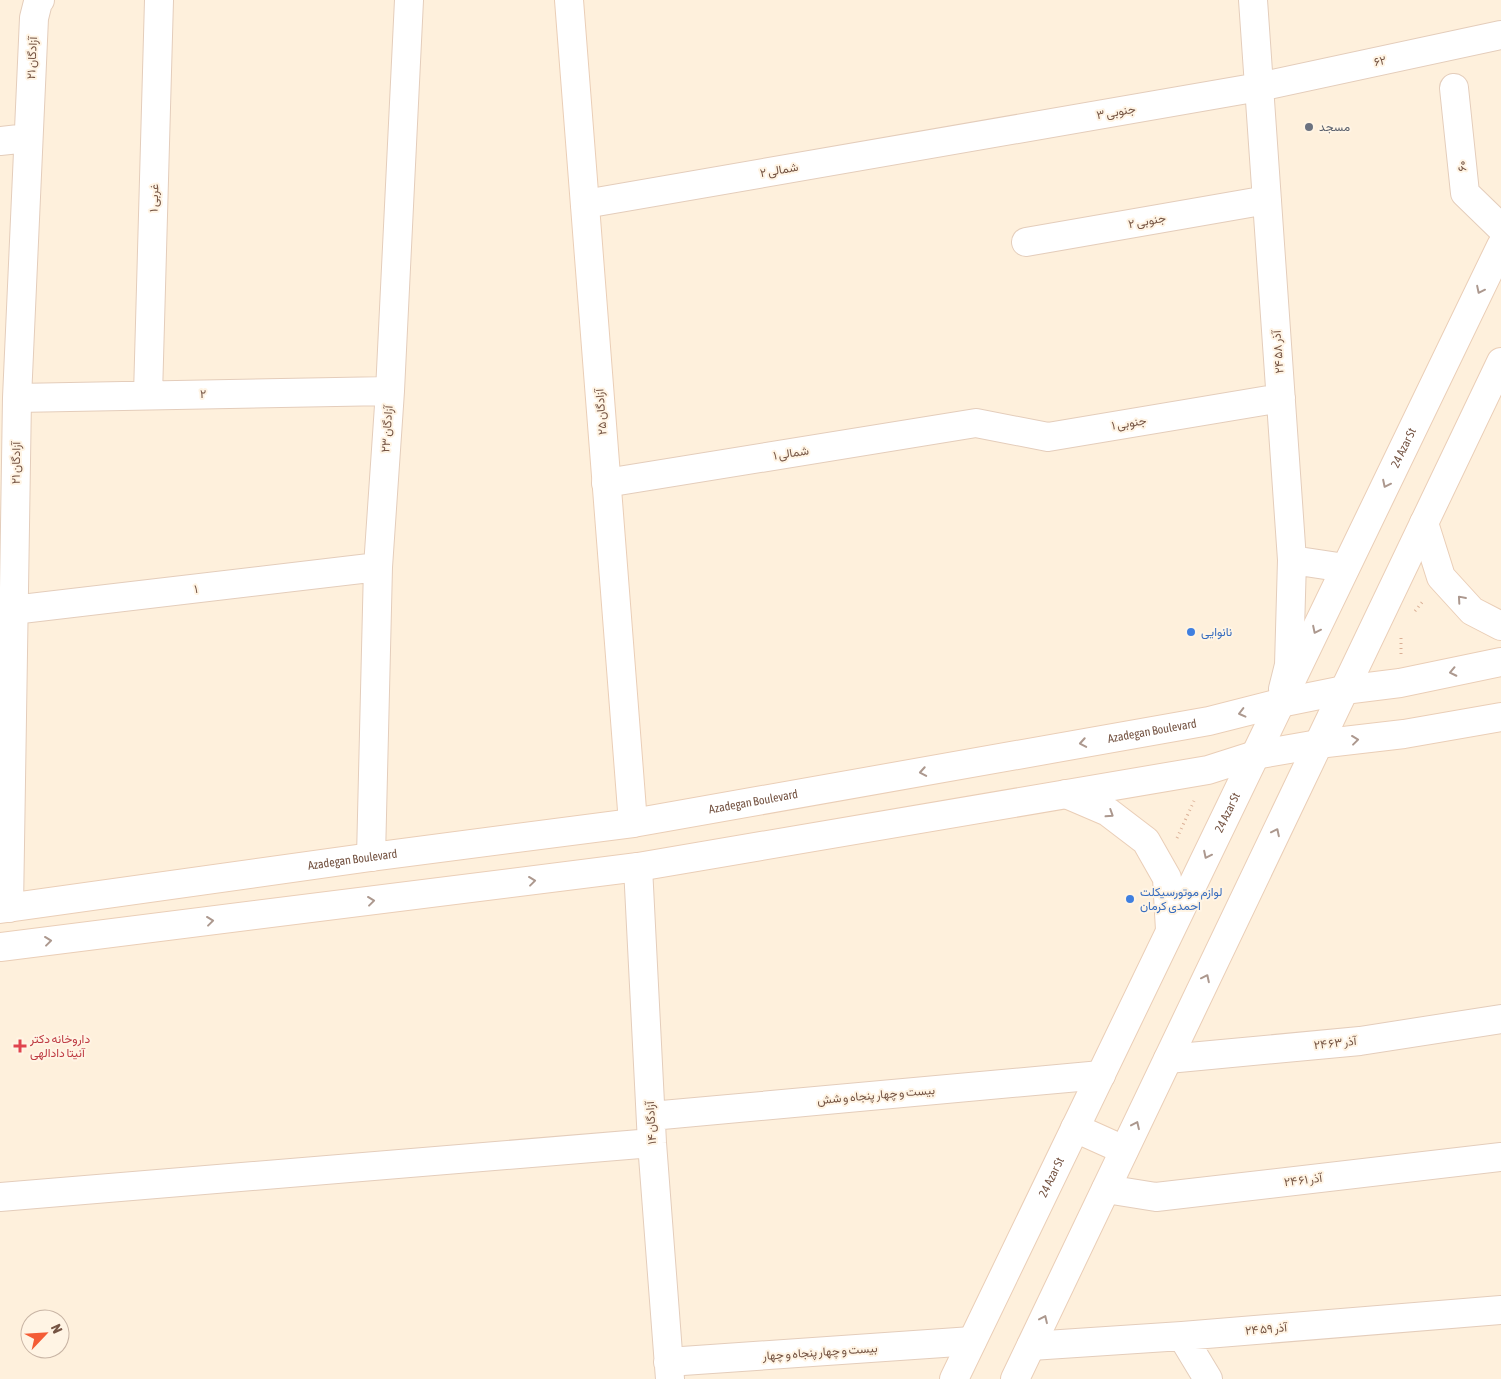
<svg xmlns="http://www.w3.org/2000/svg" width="1501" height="1379" viewBox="0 0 1501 1379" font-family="'Asap Condensed',Vazirmatn,sans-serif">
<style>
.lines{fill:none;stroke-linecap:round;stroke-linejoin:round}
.street-casing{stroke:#e4cdbb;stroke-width:30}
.secondary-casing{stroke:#eaceb7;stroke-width:30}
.path{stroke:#daaf95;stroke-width:3;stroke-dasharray:1 4;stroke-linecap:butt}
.street{stroke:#fff;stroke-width:28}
.secondary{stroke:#fff;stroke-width:28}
.oneway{stroke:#ac988e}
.worship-dot{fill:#6b7280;stroke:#fff4e4;stroke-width:2}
.shop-dot{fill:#3f7fe0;stroke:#fff4e4;stroke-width:2}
.health-dot{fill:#e0444e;stroke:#fff4e4;stroke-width:2}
.labels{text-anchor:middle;stroke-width:4;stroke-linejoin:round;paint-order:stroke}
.street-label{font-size:12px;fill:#755443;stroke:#fff4e4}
.worship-label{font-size:12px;fill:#5b616d;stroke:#fff4e4;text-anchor:start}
.shop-label{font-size:12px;fill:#366cbe;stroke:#fff4e4;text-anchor:start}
.health-label{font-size:12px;fill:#be3a42;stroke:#fff4e4;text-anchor:start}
</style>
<rect width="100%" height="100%" fill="#fef0dc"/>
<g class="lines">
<g class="street-casing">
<path id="street" d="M1253 0 1292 560 1289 665 1283 689
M1454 88 1465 193 1501 228
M0 141 28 138
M585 204 1259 87 1501 35
M1026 242 1267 200
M148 395 159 0
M17 398 390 391
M606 483 976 423 1048 437 1281 398
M1292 560 1345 568
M13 610 378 567
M371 857 378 567 390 391 409 0
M638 867 652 1143 670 1379
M9 908 17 398 34 18 38 2 40 0
M1168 1059 1360 1041 1501 1019
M651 1116 1101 1075
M1106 1189 1156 1197 1501 1157
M0 1197 652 1143
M1182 1336 1208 1379
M1031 1346 1182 1336 1501 1310
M668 1362 972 1341"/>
</g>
<g class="secondary-casing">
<g id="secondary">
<path d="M569 0 633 823"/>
<path d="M1424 523 1441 577 1472 611 1501 626"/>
<path d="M1066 794 1108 812 1146 841 1167 878 1170 930"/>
<path id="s1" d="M0 909 371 857 633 823 1209 721 1280 703 1344 690 1400 683 1501 662"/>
<path d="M0 947 638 867 1208 770 1255 755 1318 744 1404 734 1501 717"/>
<path d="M1075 1128 1124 1150"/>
<path id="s2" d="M954 1379 1501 246"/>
<path d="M1015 1379 1501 362"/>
</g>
</g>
<path class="path" d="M1415 611 1424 600
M1401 654V638
M1177 838 1194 801"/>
<use href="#street" class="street"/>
<use href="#secondary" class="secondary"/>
</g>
<defs><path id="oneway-chevron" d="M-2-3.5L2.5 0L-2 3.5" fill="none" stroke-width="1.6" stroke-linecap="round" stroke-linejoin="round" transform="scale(1.25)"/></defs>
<g class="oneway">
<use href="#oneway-chevron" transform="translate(1480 290) rotate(116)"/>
<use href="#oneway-chevron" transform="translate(1386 484) rotate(116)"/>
<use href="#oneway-chevron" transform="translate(1461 599) rotate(-131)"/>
<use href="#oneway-chevron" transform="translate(1316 630) rotate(116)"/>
<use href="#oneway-chevron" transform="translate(1453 672) rotate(168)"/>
<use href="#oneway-chevron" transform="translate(1242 713) rotate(166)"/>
<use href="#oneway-chevron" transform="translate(1355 740) rotate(-7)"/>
<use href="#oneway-chevron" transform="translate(1083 743) rotate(170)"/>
<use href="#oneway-chevron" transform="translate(923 772) rotate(170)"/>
<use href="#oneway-chevron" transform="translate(1110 814) rotate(33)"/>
<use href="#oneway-chevron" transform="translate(1276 832) rotate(-64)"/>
<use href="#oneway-chevron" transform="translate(1207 855) rotate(116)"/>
<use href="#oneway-chevron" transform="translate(532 881) rotate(-7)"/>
<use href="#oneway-chevron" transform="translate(371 901) rotate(-7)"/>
<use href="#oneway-chevron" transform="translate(210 921) rotate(-7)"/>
<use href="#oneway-chevron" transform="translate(48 941) rotate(-7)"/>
<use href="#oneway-chevron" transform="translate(1206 978) rotate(-64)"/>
<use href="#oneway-chevron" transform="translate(1136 1125) rotate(-65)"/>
<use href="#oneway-chevron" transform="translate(1044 1319) rotate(-65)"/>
</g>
<circle class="worship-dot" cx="1309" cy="127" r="5"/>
<g class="shop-dot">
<circle cx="1191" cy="632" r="5"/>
<circle cx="1130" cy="899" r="5"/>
</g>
<path class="health-dot" d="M17.5 1038.5h5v5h5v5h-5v5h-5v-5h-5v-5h5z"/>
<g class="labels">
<g class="street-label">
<text transform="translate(32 58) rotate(-87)" y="4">آزادگان ۲۱</text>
<text transform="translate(1380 61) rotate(-12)" y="4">۶۲</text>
<text transform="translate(1116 112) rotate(-10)" y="4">۳ جنوبی</text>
<text transform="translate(1462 166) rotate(-96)" y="4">۶۰</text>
<text transform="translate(779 170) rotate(-10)" y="4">۲ شمالی</text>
<text transform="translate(154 198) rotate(-88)" y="4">۱ غربی</text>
<text transform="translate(1147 221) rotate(-10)" y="4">۲ جنوبی</text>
<text transform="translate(1278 352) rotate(-94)" y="4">۲۴ آذر ۵۸</text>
<text transform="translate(203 394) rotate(-1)" y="4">۲</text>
<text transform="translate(601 412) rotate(-94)" y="4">آزادگان ۲۵</text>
<text transform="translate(1129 423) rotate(-9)" y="4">۱ جنوبی</text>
<text transform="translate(387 429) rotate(-86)" y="4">آزادگان ۲۳</text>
<text dy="4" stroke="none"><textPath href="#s2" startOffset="1034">24 Azar St</textPath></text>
<text transform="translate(791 453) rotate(-9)" y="4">۱ شمالی</text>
<text transform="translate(16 463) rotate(-89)" y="4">آزادگان ۲۱</text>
<text transform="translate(196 589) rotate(-7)" y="4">۱</text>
<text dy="4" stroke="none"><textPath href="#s1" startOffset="1166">Azadegan Boulevard</textPath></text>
<text dy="4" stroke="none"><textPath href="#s1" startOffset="761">Azadegan Boulevard</textPath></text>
<text dy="4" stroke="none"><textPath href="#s2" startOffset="629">24 Azar St</textPath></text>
<text dy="4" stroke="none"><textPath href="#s1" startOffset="356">Azadegan Boulevard</textPath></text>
<text transform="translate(1335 1043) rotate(-6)" y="4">۲۴ آذر ۶۳</text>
<text transform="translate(876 1095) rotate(-5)" y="4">بیست و چهار پنجاه و شش</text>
<text transform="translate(651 1123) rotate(-93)" y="4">آزادگان ۱۴</text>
<text dy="4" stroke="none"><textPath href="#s2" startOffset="224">24 Azar St</textPath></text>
<text transform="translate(1303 1180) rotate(-7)" y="4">۲۴ آذر ۶۱</text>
<text transform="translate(1266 1329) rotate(-5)" y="4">۲۴ آذر ۵۹</text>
<text transform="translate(820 1352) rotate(-4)" y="4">بیست و چهار پنجاه و چهار</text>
</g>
<g class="worship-label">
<text x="1319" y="131">مسجد</text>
</g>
<g class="shop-label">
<text x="1201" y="636">نانوایی</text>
<text x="1140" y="896">لوازم موتورسیکلت<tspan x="1140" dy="14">احمدی کرمان</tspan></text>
</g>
<g class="health-label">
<text x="30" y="1043">داروخانه دکتر<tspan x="30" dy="14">آنیتا دادالهی</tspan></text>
</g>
</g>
<g transform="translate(45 1334) rotate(65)"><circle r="24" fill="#fff4e4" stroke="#c8b4a4"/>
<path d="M0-4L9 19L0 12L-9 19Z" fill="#f45c35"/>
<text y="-8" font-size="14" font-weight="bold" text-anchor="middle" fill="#755443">N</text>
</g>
</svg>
